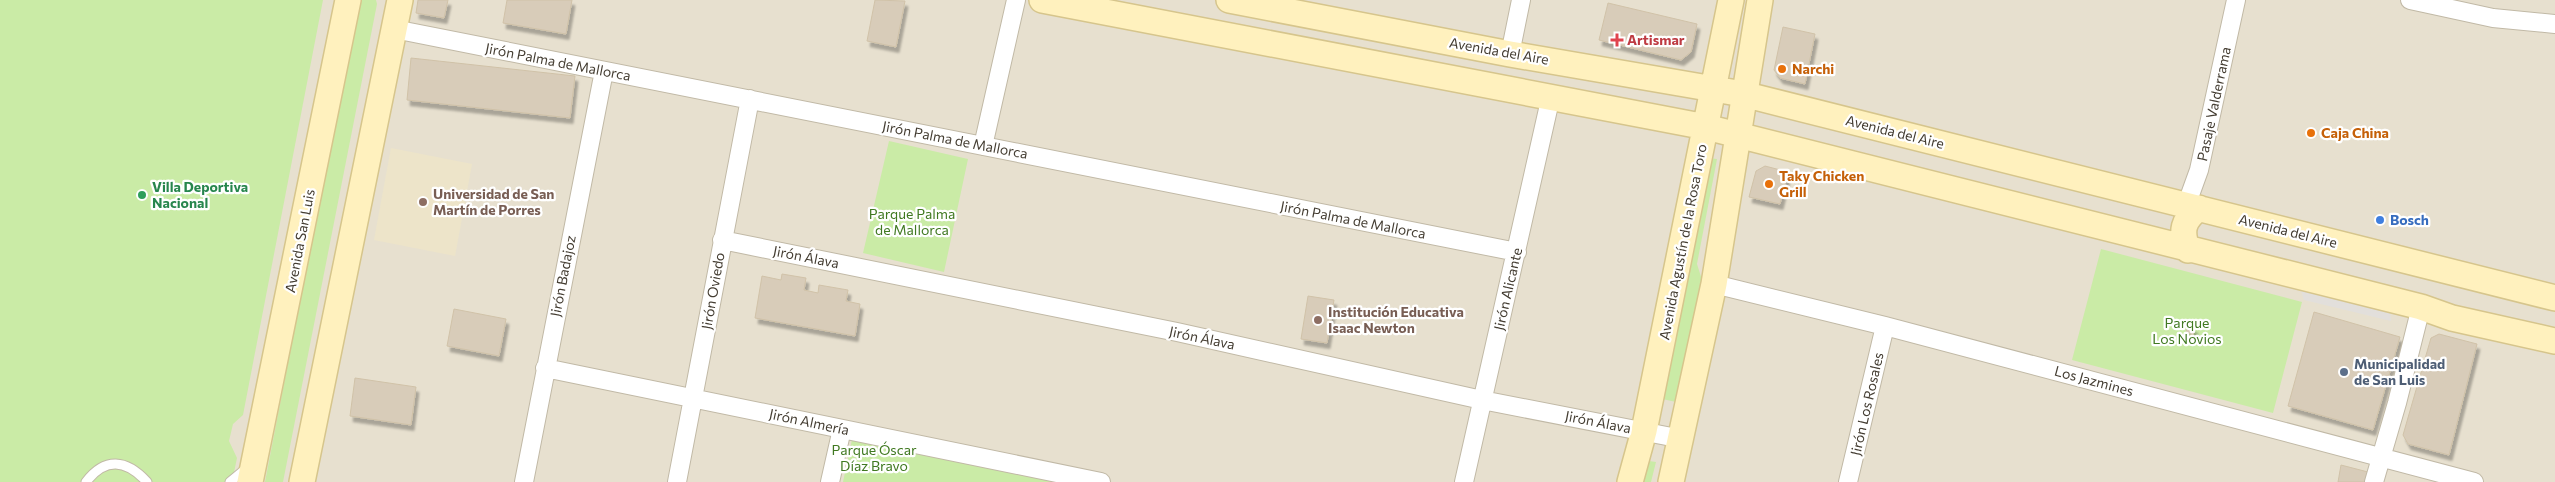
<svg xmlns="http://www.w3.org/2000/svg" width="2555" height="482" viewBox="0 0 2555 482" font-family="Commissioner,sans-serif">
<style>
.residential{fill:#e7e0cf}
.education{fill:#ede4c9}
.green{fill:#caeba6}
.parking{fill:#e2dfdb}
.building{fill:#d8ccb9;stroke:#d0c2a8;filter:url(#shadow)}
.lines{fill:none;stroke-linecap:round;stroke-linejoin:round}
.lane-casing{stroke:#c1b9a6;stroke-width:11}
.street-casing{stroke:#c1b9a6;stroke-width:20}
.secondary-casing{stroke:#d6c58c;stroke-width:28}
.lane{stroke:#fff;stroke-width:9}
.street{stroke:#fff;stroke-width:18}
.secondary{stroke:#fff1be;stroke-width:25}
.health-dot{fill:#e0444e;stroke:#fff;stroke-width:2}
.food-dot{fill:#e8710a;stroke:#fff;stroke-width:2}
.leisure-dot{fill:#2e9e5b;stroke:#fff;stroke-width:2}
.education-dot{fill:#8d6e63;stroke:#fff;stroke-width:2}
.shop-dot{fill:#3f7fe0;stroke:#fff;stroke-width:2}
.service-dot{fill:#5c6f8a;stroke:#fff;stroke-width:2}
.labels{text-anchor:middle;stroke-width:4.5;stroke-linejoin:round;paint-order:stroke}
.health-label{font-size:14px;font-weight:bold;fill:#be3a42;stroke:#fff;text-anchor:start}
.street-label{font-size:14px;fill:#443d32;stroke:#fff}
.food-label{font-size:14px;font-weight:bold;fill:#c56008;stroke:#fff;text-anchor:start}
.leisure-label{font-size:14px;font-weight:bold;fill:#27864d;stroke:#fff;text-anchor:start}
.education-label{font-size:14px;font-weight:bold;fill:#785e54;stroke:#fff;text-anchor:start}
.park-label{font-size:14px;fill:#407921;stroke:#fff}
.shop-label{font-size:14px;font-weight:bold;fill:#366cbe;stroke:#fff;text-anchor:start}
.service-label{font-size:14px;font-weight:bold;fill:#4e5e75;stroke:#fff;text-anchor:start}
</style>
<defs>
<filter id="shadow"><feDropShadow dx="3" dy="5.5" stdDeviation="1" flood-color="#0004"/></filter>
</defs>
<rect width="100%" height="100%" fill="#f2eee1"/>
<path class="residential" d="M0 0H2555V482H0Z"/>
<path class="education" d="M391 148 472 164 455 256 374 240Z"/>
<path class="green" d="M0 0H323L243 415 233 424 229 441 237 458 232 482H0Z
M358 0H376L377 4 283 482H265Z
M889 141 968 159 944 272 863 253Z
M1708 158 1717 159 1697 264 1703 283 1676 402 1658 398Z
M2101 249 2302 302 2273 413 2072 360Z
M854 430 1103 482H843Z
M1642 460 1656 462 1651 482H1635Z"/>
<path class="parking" d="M2300 288 2390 311 2391 321 2304 300Z"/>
<path class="building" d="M418 0H448L444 18 416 13Z
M507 0H572L566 34 503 23Z
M875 0 905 1 896 47 867 41Z
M1608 3 1697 24 1691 52 1681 60 1599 40Z
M1783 27 1815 34 1805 84 1780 78 1774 70Z
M411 58 575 76 570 118 407 100Z
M1765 166 1788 172 1780 204 1749 197 1756 171Z
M782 274 806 278 804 290 818 293 819 285 848 290 846 301 860 304 855 336 755 318 762 276 781 280Z
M1308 296 1334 300 1327 343 1301 339Z
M454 309 506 319 499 356 447 346Z
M2314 312 2400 337 2373 430 2288 406Z
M2188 325 2195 328 2193 335 2186 332Z
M2439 334 2477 344 2449 455 2408 444 2403 435 2431 338Z
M355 378 416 387 411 425 350 416Z
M2341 465 2368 472 2366 482H2338Z"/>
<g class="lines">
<g class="lane-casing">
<path id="lane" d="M86 482C105 457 126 459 147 482
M230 482 247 468"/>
</g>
<g class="street-casing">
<path id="street" d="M2410 0 2493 18 2555 24
M394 29 1517 252
M1510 54 1521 0
M983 146 1016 0
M2186 206 2199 170 2236 0
M722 240 1177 332 1482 400 1682 439
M1714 284 1885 326 2474 482
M545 368 1101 482
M524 482 604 71
M677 482 750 99
M830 482 842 429
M1464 482 1551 96
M1848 482 1885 326
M2374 482 2397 403 2421 307"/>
</g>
<g class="secondary-casing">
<path id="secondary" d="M1042 0 1706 127 2421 307 2452 318 2555 341
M1229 0 1510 54 1743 94 2555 298
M2188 250C2180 231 2183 220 2199 208
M250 482 348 0
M302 482 400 0
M1630 482 1644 431 1731 0
M1671 482 1714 284 1760 0"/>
</g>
<use href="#lane" class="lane"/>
<use href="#street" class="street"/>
<use href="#secondary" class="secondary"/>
</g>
<path class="health-dot" d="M1614.5 32.5h5v5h5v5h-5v5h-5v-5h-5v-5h5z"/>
<g class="food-dot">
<circle cx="1782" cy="69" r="5"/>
<circle cx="2311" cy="133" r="5"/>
<circle cx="1769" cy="184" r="5"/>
</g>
<circle class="leisure-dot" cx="142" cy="195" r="5"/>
<g class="education-dot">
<circle cx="423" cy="202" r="5"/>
<circle cx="1318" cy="320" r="5"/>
</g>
<circle class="shop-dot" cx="2380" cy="220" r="5"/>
<circle class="service-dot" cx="2344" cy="372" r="5"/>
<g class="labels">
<g class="health-label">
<text x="1627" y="45">Artismar</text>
</g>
<g class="street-label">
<text transform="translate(1499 51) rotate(10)" y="5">Avenida del Aire</text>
<text transform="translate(558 62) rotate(11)" y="5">Jirón Palma de Mallorca</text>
<text transform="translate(2214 104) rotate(-78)" y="5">Pasaje Valderrama</text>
<text transform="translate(1895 132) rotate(14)" y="5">Avenida del Aire</text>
<text transform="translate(955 140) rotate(11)" y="5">Jirón Palma de Mallorca</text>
<text transform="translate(1353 220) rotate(11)" y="5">Jirón Palma de Mallorca</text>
<text transform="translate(2288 231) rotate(14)" y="5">Avenida del Aire</text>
<text transform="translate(300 241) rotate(-79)" y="5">Avenida San Luis</text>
<text transform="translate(1683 242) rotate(-79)" y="5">Avenida Agustín de la Rosa Toro</text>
<text transform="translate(806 257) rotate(11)" y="5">Jirón Álava</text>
<text transform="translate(563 276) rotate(-79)" y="5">Jirón Badajoz</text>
<text transform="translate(1508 289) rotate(-77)" y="5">Jirón Alicante</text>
<text transform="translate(713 291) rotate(-80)" y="5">Jirón Oviedo</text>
<text transform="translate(1202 338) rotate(12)" y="5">Jirón Álava</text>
<text transform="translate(2094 381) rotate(15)" y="5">Los Jazmines</text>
<text transform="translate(1867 404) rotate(-77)" y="5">Jirón Los Rosales</text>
<text transform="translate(809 422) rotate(12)" y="5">Jirón Almería</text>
<text transform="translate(1598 422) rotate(11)" y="5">Jirón Álava</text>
</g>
<g class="food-label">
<text x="1792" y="74">Narchi</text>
<text x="2321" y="138">Caja China</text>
<text x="1779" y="181">Taky Chicken<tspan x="1779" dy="16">Grill</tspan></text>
</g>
<g class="leisure-label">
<text x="152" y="192">Villa Deportiva<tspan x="152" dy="16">Nacional</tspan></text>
</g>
<g class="education-label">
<text x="433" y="199">Universidad de San<tspan x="433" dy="16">Martín de Porres</tspan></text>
<text x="1328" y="317">Institución Educativa<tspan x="1328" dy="16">Isaac Newton</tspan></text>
</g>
<g class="park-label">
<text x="912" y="219">Parque Palma<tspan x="912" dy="16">de Mallorca</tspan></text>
<text x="2187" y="328">Parque<tspan x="2187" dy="16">Los Novios</tspan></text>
<text x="874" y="455">Parque Óscar<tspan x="874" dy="16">Díaz Bravo</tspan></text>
</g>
<g class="shop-label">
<text x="2390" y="225">Bosch</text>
</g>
<g class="service-label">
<text x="2354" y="369">Municipalidad<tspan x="2354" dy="16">de San Luis</tspan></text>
</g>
</g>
</svg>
